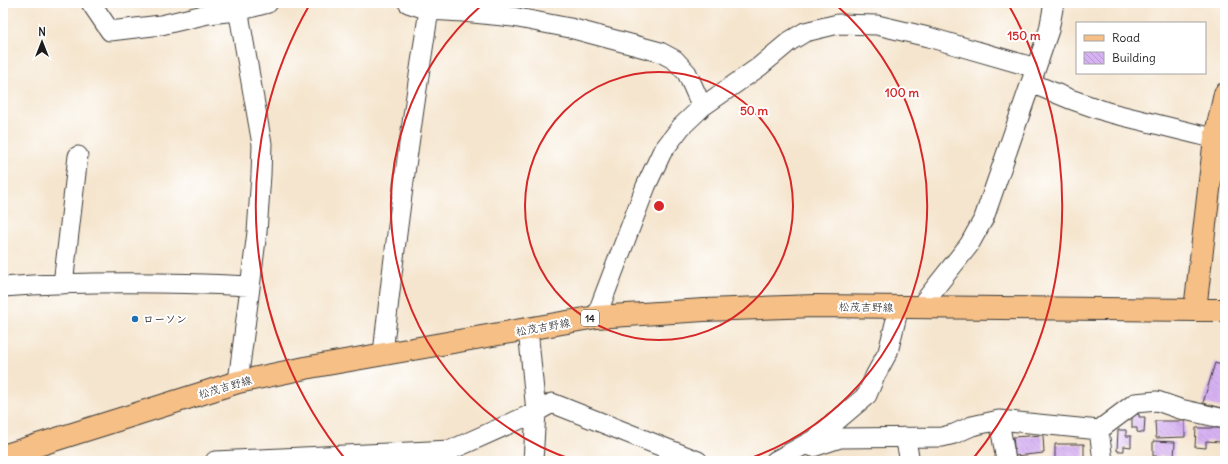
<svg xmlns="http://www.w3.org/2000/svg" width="1228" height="464" viewBox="0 0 1228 464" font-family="Delius,'Klee One',sans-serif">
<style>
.building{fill:url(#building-back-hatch)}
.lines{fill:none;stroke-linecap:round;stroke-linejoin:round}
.street-casing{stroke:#3d3a37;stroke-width:21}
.primary-casing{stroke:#3d3a37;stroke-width:24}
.highway-casing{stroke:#3d3a37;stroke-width:24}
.street{stroke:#fff;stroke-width:19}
.primary{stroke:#f5bf86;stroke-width:22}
.highway{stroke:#f5bf86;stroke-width:22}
.ring{fill:none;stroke:#d62828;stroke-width:2}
.poi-dot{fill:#1f6fb2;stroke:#fff;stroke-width:1.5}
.labels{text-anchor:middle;stroke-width:4;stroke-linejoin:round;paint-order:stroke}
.shield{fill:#fff;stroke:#606060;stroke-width:1}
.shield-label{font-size:10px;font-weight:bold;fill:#1c1c1c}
.street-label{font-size:11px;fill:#1c1c1c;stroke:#fff}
.poi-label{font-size:11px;font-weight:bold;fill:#1c1c1c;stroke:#fff;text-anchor:start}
.centre{fill:#d62828;stroke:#fff;stroke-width:2}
.ring-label{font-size:12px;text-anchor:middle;font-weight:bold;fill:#d62828;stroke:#fff;stroke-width:4;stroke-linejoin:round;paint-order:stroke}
</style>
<defs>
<pattern id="building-back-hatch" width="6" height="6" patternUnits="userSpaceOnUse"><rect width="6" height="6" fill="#d7b2f3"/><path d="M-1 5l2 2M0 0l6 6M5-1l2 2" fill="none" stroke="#b898d0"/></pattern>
</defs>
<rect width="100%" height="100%" fill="#fff"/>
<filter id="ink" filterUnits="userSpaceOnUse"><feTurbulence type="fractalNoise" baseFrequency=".025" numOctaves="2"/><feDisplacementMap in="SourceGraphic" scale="8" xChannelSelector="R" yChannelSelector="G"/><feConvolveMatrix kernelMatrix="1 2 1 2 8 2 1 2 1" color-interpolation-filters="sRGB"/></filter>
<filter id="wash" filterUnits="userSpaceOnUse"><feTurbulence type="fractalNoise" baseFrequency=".012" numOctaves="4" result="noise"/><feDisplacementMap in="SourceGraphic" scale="16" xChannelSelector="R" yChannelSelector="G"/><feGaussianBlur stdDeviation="0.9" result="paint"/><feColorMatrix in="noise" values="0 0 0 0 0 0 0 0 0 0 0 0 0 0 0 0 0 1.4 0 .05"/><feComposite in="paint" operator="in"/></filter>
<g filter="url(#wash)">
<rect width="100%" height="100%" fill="#f5e5ce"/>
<g id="blocks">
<path class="building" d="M1215 363 1225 366V400L1222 408 1203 403Z
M1132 414H1139V417H1145L1144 433 1137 432V428H1132Z
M1155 421H1185V437L1156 438Z
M1196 428H1222V442L1206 441V448L1195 447Z
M1118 430H1126V436H1131V447L1124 446V451H1117Z
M1043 435 1044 453 1015 456 1013 437Z
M1153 441 1175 442 1174 457 1153 456Z
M1055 444H1084V460H1055Z"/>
</g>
</g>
<g filter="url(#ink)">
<use href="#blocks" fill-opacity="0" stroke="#3d3a37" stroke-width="1"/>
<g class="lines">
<g class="street-casing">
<path id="street" d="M91 3 110 31 161 25 208 14 238 11 268 3
M237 3 262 144 261 175 257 232 238 382
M408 3 429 10 463 12 513 17 570 28 660 52 675 60 687 73 702 107
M1031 83 1070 99 1107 112 1225 141
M63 284 78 156
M3 287C85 281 168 282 250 286
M919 308 969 245 984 218 1036 68 1049 30 1054 3
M596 317 646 186 662 152 681 127 702 107 759 67 790 41 805 32 838 24 877 25 928 37 1036 68
M528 329 536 412 533 461
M383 354C395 239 411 125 429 10
M999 420 1006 461
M1099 430 1103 461
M905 437 910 461
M813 447 840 438 942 437 954 434 972 426 999 420 1099 430 1135 403 1157 401 1180 409 1225 419
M215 461 451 450 536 412 552 403 698 461
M775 461 815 439 867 395 875 376 888 352 899 307"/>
</g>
<g class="primary-casing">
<path id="primary" d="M3 456 238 382 310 367 596 317 704 310 815 306 1195 310"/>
</g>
<g class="highway-casing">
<path id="highway" d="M1225 94 1215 138 1195 310H1225"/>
</g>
<use href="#street" class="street"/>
<use href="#primary" class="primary"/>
<use href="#highway" class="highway"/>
</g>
</g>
<g class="ring">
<circle cx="659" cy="206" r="134"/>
<path d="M576 461A268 268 0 0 1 483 4M835 4A268 268 0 0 1 742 461"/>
<path d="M346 460A403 403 0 0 1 310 4M1008 4A403 403 0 0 1 972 460"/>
</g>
<circle class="poi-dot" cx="135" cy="319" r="4"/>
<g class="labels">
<rect class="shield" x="581" y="310" width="18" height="16" rx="3"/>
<g class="shield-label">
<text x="590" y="322">14</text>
</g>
<g class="street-label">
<text transform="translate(866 307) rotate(1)" y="4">松茂吉野線</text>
<text transform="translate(543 327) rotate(-10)" y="4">松茂吉野線</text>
<text transform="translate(225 387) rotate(-16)" y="4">松茂吉野線</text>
</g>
<g class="poi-label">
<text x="143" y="323">ローソン</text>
</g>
</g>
<circle cx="659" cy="206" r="6" class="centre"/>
<g class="ring-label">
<text x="1024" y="40">150 m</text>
<text x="902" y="97">100 m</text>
<text x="754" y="115">50 m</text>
</g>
<rect width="1228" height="464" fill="none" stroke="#fff" stroke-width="16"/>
<rect x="1076" y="22" width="130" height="52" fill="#ffffff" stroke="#a4a4a4"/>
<rect x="1084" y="35" width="20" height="6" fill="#f5bf86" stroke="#a4a4a4"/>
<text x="1112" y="42" font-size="12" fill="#1c1c1c">Road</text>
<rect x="1084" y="52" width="20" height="12" fill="url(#building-back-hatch)" stroke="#a4a4a4"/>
<text x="1112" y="62" font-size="12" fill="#1c1c1c">Building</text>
<g transform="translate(42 42)" stroke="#ffffff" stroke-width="3" paint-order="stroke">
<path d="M0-3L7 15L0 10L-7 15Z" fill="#1c1c1c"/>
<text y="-6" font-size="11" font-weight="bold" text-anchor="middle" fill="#1c1c1c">N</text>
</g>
</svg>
